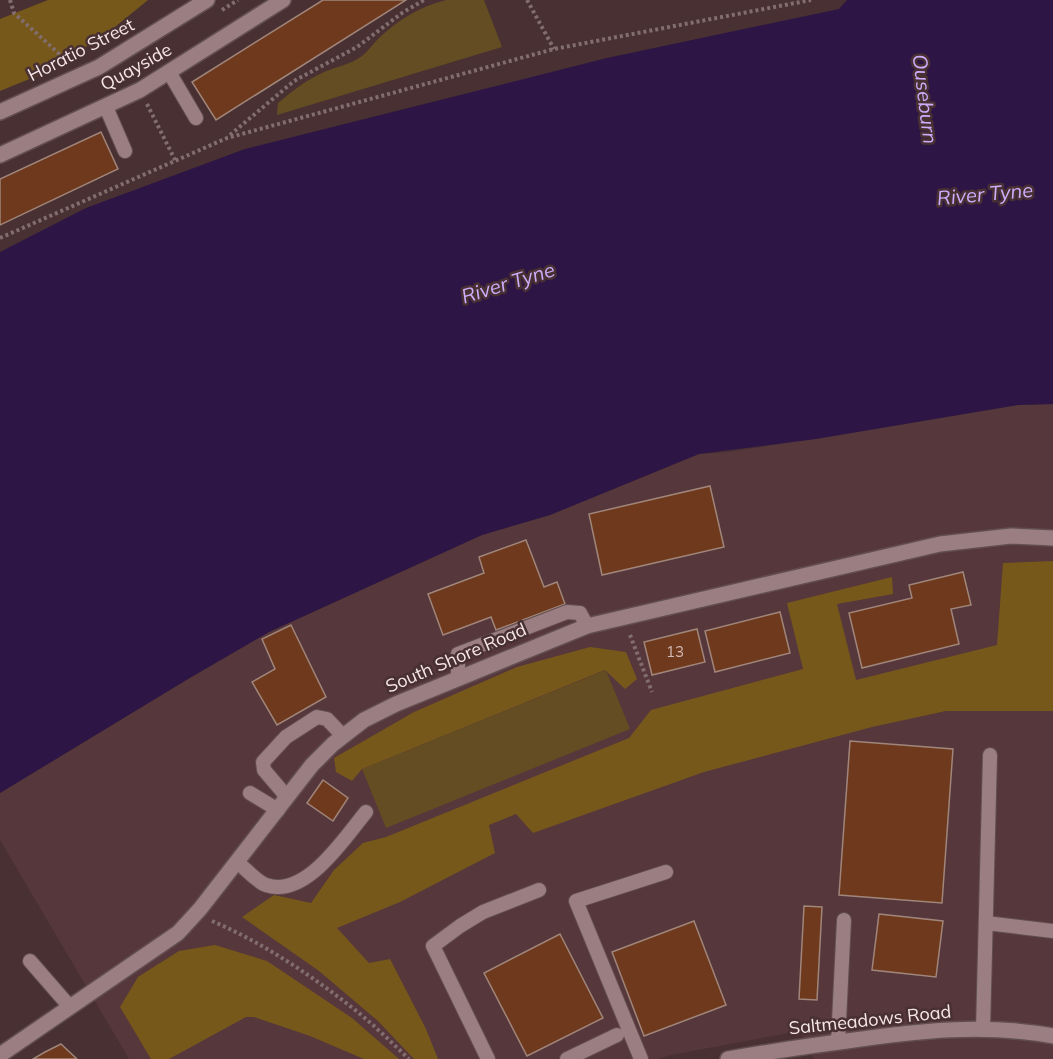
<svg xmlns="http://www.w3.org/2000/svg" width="1053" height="1059" viewBox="0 0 1053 1059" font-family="Mulish,sans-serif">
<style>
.built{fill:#56373b}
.green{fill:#644d22}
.forest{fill:#77581b}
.water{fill:#2d1645}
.building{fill:#6f391e;stroke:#a0867a;stroke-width:1.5}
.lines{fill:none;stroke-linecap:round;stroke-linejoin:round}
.lane-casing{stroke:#624e50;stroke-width:16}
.street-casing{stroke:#624e50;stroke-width:18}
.secondary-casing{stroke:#624e50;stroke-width:18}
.path{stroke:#826d6f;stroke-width:4;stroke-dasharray:3 3;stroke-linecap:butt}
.lane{stroke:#9b7e81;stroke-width:14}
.street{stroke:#9b7e81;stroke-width:15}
.secondary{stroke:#9b7e81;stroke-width:15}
.labels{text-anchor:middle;stroke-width:5;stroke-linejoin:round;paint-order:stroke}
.number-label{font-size:15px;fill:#d5bbb6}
.street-label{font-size:18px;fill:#f7e6e8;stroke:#483033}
.water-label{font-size:20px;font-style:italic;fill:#cdacfc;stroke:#483033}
</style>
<rect width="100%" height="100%" fill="#483033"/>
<path class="built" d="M1053 404V1059H814L800 1031 671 1055 658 1059H129L0 840V793L188 679 269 632 482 535 550 515 699 454 730 452 1018 405Z"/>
<path class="green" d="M446 0H484L502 47 277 115 278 103C291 92 305 81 320 74 334 67 350 65 362 56 368 51 373 44 378 39 396 21 421 6 446 0Z
M606 670 630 729 386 828 362 769Z"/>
<path class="forest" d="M48 0H148L99 40 52 64 54 69 0 91V19Z
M1053 561V711H946L872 727 704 772 533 833 516 814 489 825 495 853 400 902 337 928 369 963 390 959 426 1029 438 1059H414L378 1021 319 971 242 917 274 895 311 903 334 870 363 843 386 837 629 738 651 710 803 669 787 603 892 577 893 594 837 604 856 680 997 645 1003 563Z
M590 647 626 652 637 679 625 689 605 670 362 769 352 781 336 772 334 758 414 712 517 667Z
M215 945 267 961 352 1018 399 1059H364L310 1036 254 1017H246L169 1059H151L120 1007 138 977 179 951Z"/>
<path class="water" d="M847 0H1053V404L1018 405 816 439 699 454 550 515 482 535 269 632 188 679 0 793V252L86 208 245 149 607 58 839 9Z"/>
<path class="building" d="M323 0H406L216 120 192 82Z
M101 132 118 169 0 225V179Z
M710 486 724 547 602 575 589 514Z
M526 540 544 587 557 582 565 604 496 630 491 617 443 635 428 594 484 573 479 557Z
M963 572 971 605 951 609 959 644 862 668 849 613 912 598 909 585Z
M780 612 790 653 715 672 705 631Z
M291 625 326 697 277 725 252 682 275 669 262 639Z
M697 629 705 662 652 675 644 642Z
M850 741 953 749 942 903 839 895Z
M323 780 348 798 333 821 307 803Z
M804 906 822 907 817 1000 799 999Z
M879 914 943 921 936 977 872 970Z
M694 921 726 1005 644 1036 612 952Z
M560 934 603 1018 527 1056 484 973Z
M61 1044 77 1059H33L45 1052Z"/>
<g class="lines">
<g class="lane-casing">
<path id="lane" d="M169 72 196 118
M106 107 125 151
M458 678V654L567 612 580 613 587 626
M250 793 278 810
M287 797 264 770 263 762 286 737 317 717 327 719 343 736
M237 862C245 868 257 882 266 885 306 899 345 837 366 812
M986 923 1053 931
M30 961 70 1007
M983 1030 990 755
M838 1042 844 920
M488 1059 433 946 460 926 483 912 539 890
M567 1059 617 1035
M641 1059 576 901 666 872"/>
</g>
<g class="street-casing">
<path id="street" d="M0 112 99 67 207 0
M0 155 140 90 283 0
M0 1055 178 933 200 909 312 765 333 744 364 720 396 704 587 626 940 544 1011 536 1053 538"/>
</g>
<g class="secondary-casing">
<path id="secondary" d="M728 1059C768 1052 807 1046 847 1041 915 1031 985 1023 1053 1036"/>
</g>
<path class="path" d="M10 0 14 13 66 60 62 62
M527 0 554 49
M222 10 238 0
M147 104 175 160
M230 135 294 81 357 47 402 13 424 0
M0 238 227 138 554 49 811 0
M630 635 652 692
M212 921C261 942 308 973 350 1006 371 1022 390 1041 409 1059"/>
<use href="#lane" class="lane"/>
<use href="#street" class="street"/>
<use href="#secondary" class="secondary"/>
</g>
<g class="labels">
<g class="number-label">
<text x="675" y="657">13</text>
</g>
<g class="street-label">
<text transform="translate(81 50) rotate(-27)" y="6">Horatio Street</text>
<text transform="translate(136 67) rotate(-29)" y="6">Quayside</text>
<text transform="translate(456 658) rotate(-23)" y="6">South Shore Road</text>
<text transform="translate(870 1020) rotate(-6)" y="6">Saltmeadows Road</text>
</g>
<g class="water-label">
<text transform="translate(925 99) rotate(83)" y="7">Ouseburn</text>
<text transform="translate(985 194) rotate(-5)" y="7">River Tyne</text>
<text transform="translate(508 283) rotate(-17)" y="7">River Tyne</text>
</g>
</g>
</svg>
